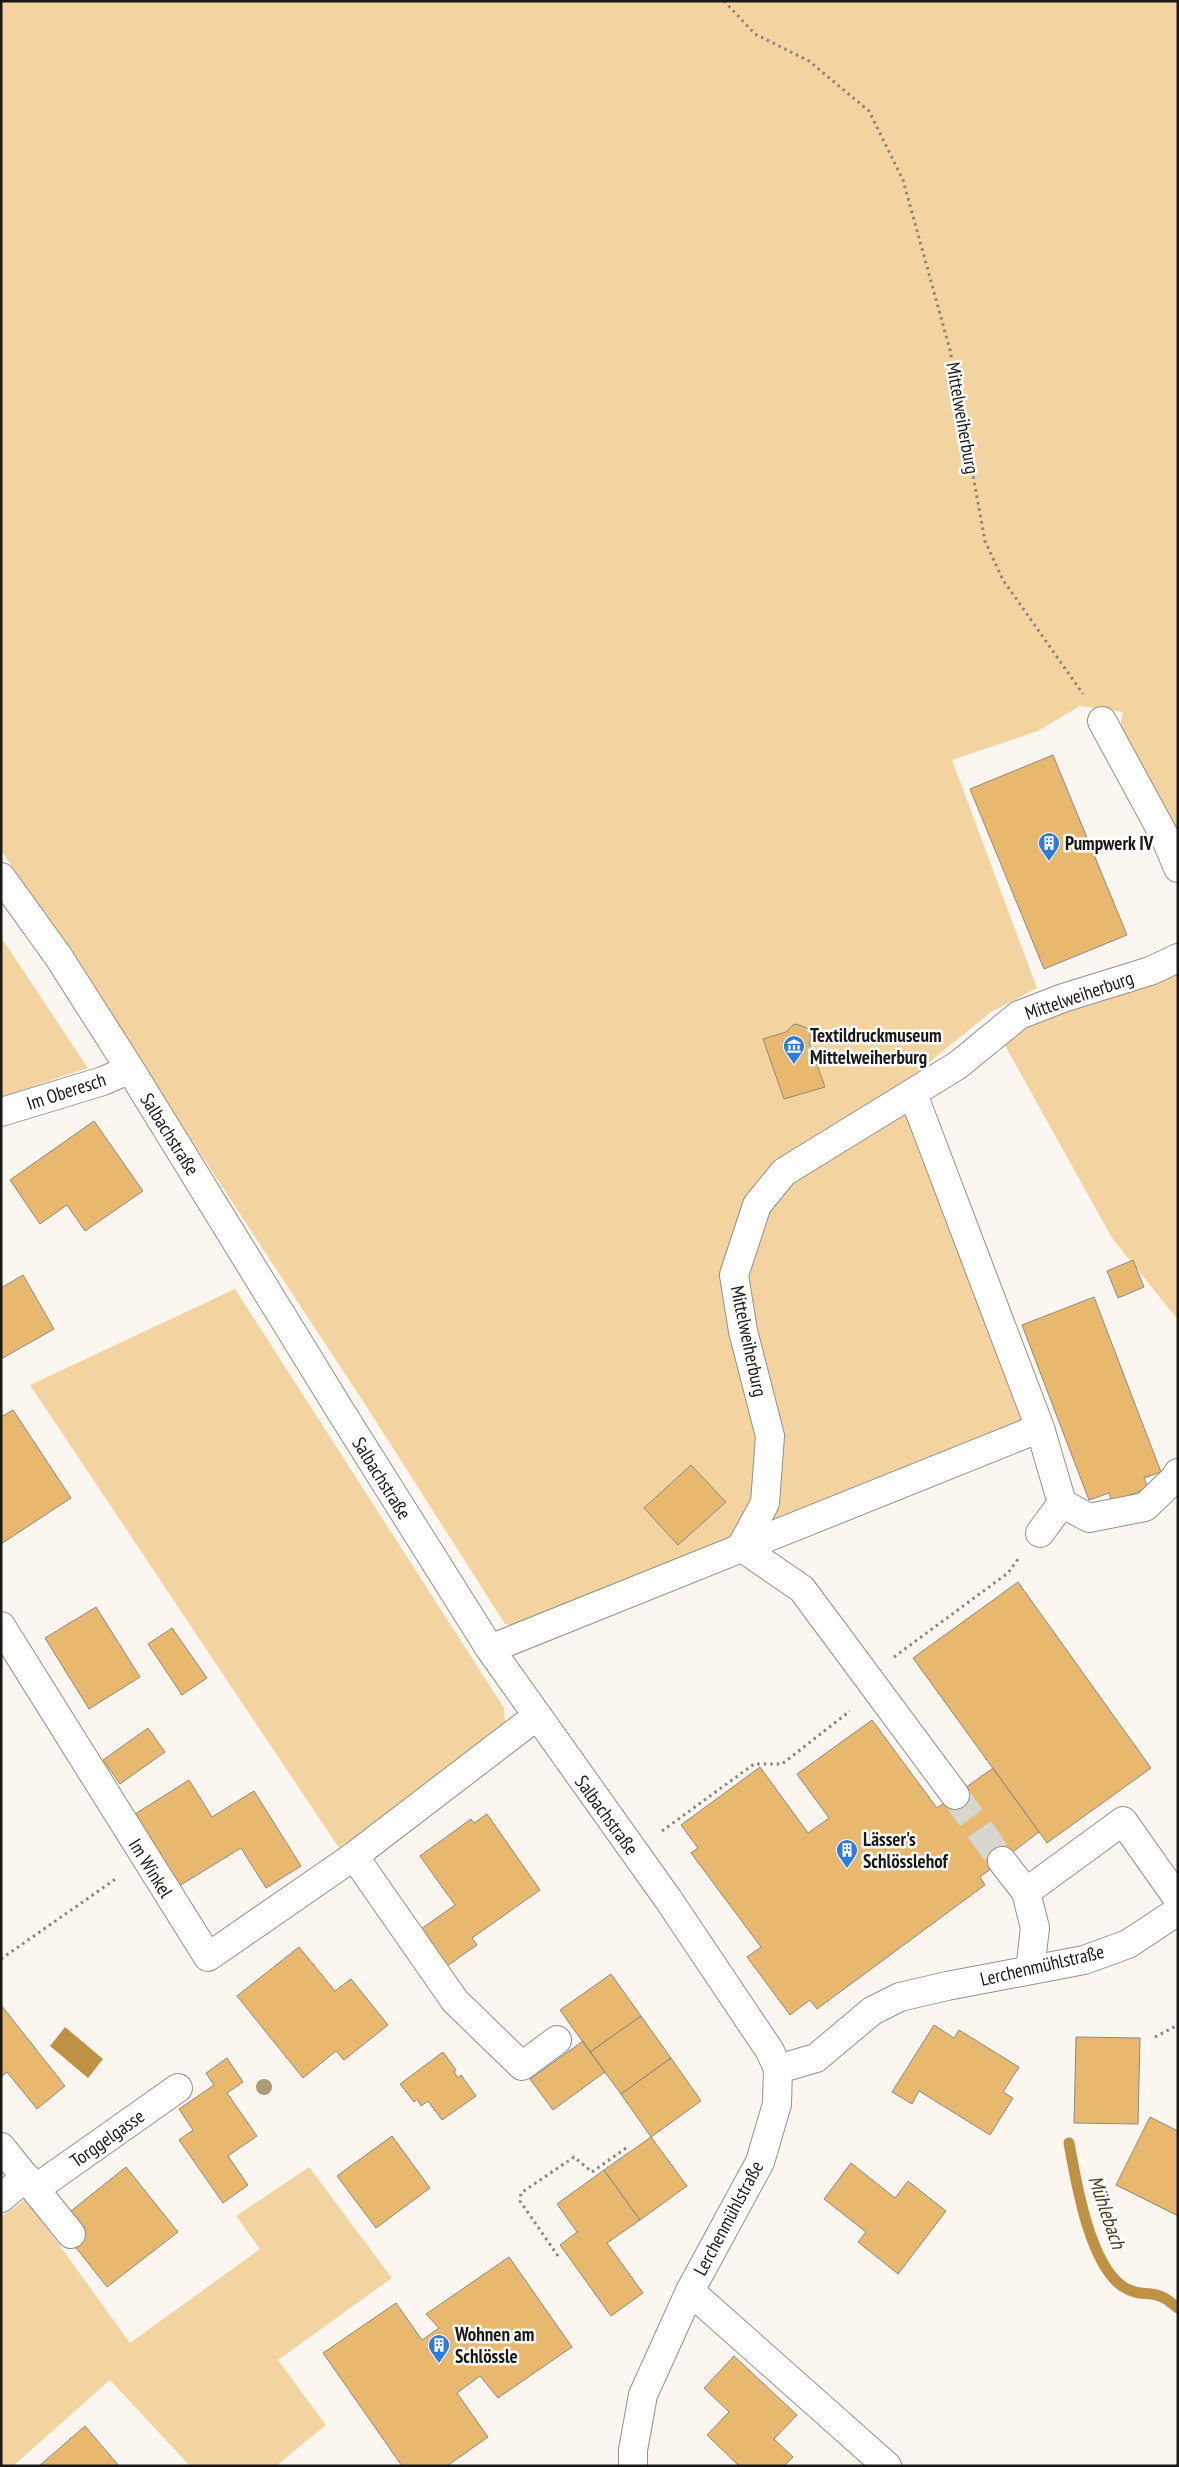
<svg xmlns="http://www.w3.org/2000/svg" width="1179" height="2467" viewBox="0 0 1179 2467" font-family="'PT Sans Narrow',sans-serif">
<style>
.green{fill:#f3d3a0}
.water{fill:#be9145}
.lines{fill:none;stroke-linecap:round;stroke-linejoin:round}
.stream{stroke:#be9145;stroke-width:11}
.building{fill:#e7b86d;stroke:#8e8a83}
.minor-tunnel{stroke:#d9d6cf;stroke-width:28;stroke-dasharray:28 14;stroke-linecap:butt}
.minor-casing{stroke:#94908a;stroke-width:30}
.path{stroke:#888681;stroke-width:3;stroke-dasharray:2.5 4;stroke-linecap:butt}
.minor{stroke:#fff;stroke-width:28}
.tree{fill:#ad9a77}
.labels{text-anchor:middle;stroke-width:5;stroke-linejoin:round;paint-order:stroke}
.street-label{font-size:19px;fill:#1a1916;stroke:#fff}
.poi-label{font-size:19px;font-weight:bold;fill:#1a1916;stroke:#fff;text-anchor:start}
.water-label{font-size:20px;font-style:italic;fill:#513d1d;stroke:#fff}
</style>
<rect width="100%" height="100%" fill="#fbf7f0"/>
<path class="green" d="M1 1H1178V836L1120 726 1123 712 1080 706 1038 731 952 760 1037 988 991 1012 905 1082 1027 1420 522 1628 505 1624 370 1412 1 850Z
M1 937 88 1068 1 1097Z
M1178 971V1320L1112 1238 1002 1040C1022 1029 1043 1014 1064 1006 1102 991 1145 998 1178 971Z
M235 1289 504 1708 505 1724 339 1848 30 1385Z
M309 2167 392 2278 278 2360 326 2425 276 2466H190L110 2380 13 2466H1V2217L26 2199 130 2343 260 2249 236 2216Z"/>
<path class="water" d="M65 2027 103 2059 88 2078 50 2046Z"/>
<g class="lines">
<path class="stream" d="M1069 2143C1076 2182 1089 2262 1122 2286 1140 2298 1148 2290 1162 2297 1168 2299 1173 2305 1178 2308"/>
</g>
<path class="building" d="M1053 755 1127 935 1044 969 970 789Z
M797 1024 809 1029 811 1039 809 1043 825 1087 784 1099 763 1039 786 1032 793 1025Z
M94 1121 143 1191 85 1231 67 1205 40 1224 10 1180Z
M1133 1260 1144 1287 1118 1298 1107 1271Z
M23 1275 54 1329 1 1359V1288Z
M1094 1297 1161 1472 1144 1478 1148 1488 1112 1502 1109 1493 1089 1500 1022 1325Z
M13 1410 71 1498 1 1544V1417Z
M691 1465 726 1502 678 1545 644 1508Z
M1018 1582 1151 1768 1047 1843 913 1658Z
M96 1607 140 1677 89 1709 45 1638Z
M172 1628 207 1678 182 1695 148 1644Z
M872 1720 937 1808 993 1768 1039 1832 980 1877 985 1885 817 2009 810 2000 790 2015 747 1957 761 1947 691 1853 698 1848 681 1825 760 1767 808 1833 829 1818 797 1774Z
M148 1728 165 1752 120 1784 103 1760Z
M189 1780 212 1817 254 1791 301 1866 266 1888 241 1848 179 1886 135 1814Z
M487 1814 540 1890 472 1938 477 1945 447 1966 421 1929 455 1905 420 1856 471 1819 474 1823Z
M299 1947 335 1991 351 1979 388 2025 344 2060 336 2051 303 2078 237 1996Z
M611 1974 641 2016 590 2052 560 2010Z
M1 2005 65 2086 37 2109 7 2072 1 2077Z
M641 2016 671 2058 621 2094 590 2052Z
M934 2025 954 2038 959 2030 1019 2067 1003 2092 1013 2098 990 2135 919 2091 912 2104 892 2092Z
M1076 2037 1140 2038 1138 2124 1074 2123Z
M583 2041 605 2072 553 2110 530 2079Z
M443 2052 456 2070 454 2072 458 2078 461 2075 476 2096 442 2120 428 2101 421 2106 417 2099 414 2102 400 2084Z
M227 2058 243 2082 227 2093 257 2136 228 2156 248 2185 223 2203 179 2140 193 2130 179 2109 214 2085 206 2073Z
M671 2058 701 2101 651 2137 621 2094Z
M1150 2117 1178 2131V2216L1116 2185Z
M392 2136 430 2188 376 2228 337 2176Z
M651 2137 687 2186 640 2220 604 2170Z
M851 2163 895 2198 908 2181 946 2211 898 2274 858 2242 866 2232 824 2199Z
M126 2167 178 2232 107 2287 70 2240 85 2229 71 2211Z
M604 2170 640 2220 607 2243 643 2293 611 2316 560 2245 577 2232 557 2204Z
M509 2257 572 2347 498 2398 480 2376 457 2393 488 2437 447 2466H402L323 2353 396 2303 422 2340 439 2328 426 2314Z
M734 2356 797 2415 774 2439 793 2457 784 2466H739L707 2435 729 2412 704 2388Z
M85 2426 119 2466H39Z"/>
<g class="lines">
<path class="minor-tunnel" d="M955 1795 1002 1861"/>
<g class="minor-casing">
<path id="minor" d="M1102 721 1165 837 1178 868
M1 877 58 956 130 1069 343 1415 490 1649 668 1899 770 2051 778 2069 777 2104 760 2162 690 2291 643 2395 633 2450V2466
M913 1094 1040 1428 1062 1503 1040 1533
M1 1112 103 1081 130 1069
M1062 1503 1089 1518 1145 1507 1174 1479 1178 1473
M741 1547 765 1503 770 1436 743 1331 734 1275 757 1205 784 1172 958 1065 1019 1015 1063 998 1150 971 1178 958
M741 1547 802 1589 955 1795
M1 1626 208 1957 354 1856 537 1716
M490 1649 1040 1428
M354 1856 455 2001 522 2066 557 2040
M1002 1861 1026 1892 1035 1928 1030 1970
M1026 1892 1123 1821 1178 1899
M778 2069 816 2058 872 2011 900 1997 947 1986 1084 1960 1128 1944 1178 1911
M1 2147 71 2234
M35 2189 178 2088
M1 2198 26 2177
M690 2291 887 2466"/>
</g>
<path class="path" d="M724 1 755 34 809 61 869 111 903 180 950 350 985 541 1003 580 1083 694
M894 1657 1008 1573 1018 1559
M662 1831 754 1764H782L850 1711
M1 1959 117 1878
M1155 2037 1178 2025
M558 2256 520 2201 521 2193 574 2157 592 2172 629 2146"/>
<use href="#minor" class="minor"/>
</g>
<circle class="tree" cx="264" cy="2087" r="8"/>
<defs>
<g id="building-pin" transform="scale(1.125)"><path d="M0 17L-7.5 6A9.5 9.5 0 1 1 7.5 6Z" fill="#2f79e5" stroke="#fff"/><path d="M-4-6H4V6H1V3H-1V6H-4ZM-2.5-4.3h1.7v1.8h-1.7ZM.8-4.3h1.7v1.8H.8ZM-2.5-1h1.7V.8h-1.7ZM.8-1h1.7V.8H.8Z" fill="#fff"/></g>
<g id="museum-pin" transform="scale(1.125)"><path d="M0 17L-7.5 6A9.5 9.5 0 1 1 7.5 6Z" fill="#2f79e5" stroke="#fff"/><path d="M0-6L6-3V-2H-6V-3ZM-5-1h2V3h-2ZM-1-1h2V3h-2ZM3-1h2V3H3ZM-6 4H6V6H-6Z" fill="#fff"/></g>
</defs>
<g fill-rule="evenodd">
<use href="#building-pin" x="1049" y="843"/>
<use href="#museum-pin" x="794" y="1046"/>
<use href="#building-pin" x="847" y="1850"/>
<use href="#building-pin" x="439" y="2345"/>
</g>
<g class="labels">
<g class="street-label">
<text transform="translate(963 418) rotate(80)" y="7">Mittelweiherburg</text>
<text transform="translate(1079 995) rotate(-19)" y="7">Mittelweiherburg</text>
<text transform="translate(66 1091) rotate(-18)" y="7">Im Oberesch</text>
<text transform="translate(170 1134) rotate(58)" y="7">Salbachstraße</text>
<text transform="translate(749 1341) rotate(78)" y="7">Mittelweiherburg</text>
<text transform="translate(382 1478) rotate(58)" y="7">Salbachstraße</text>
<text transform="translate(607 1815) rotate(54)" y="7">Salbachstraße</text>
<text transform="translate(151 1868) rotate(58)" y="7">Im Winkel</text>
<text transform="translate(1042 1965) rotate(-13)" y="7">Lerchenmühlstraße</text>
<text transform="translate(107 2138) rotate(-35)" y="7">Torggelgasse</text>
<text transform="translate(728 2218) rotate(-62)" y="7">Lerchenmühlstraße</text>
</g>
<g class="poi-label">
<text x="1065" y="850">Pumpwerk IV</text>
<text x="810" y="1042">Textildruckmuseum<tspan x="810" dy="22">Mittelweiherburg</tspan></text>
<text x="863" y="1846">Lässer's<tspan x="863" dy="22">Schlösslehof</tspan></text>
<text x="455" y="2341">Wohnen am<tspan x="455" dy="22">Schlössle</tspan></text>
</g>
<g class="water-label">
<text transform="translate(1107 2212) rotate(71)" y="7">Mühlebach</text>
</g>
</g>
<rect width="1179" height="2467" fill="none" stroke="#1a1916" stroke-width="5"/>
</svg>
